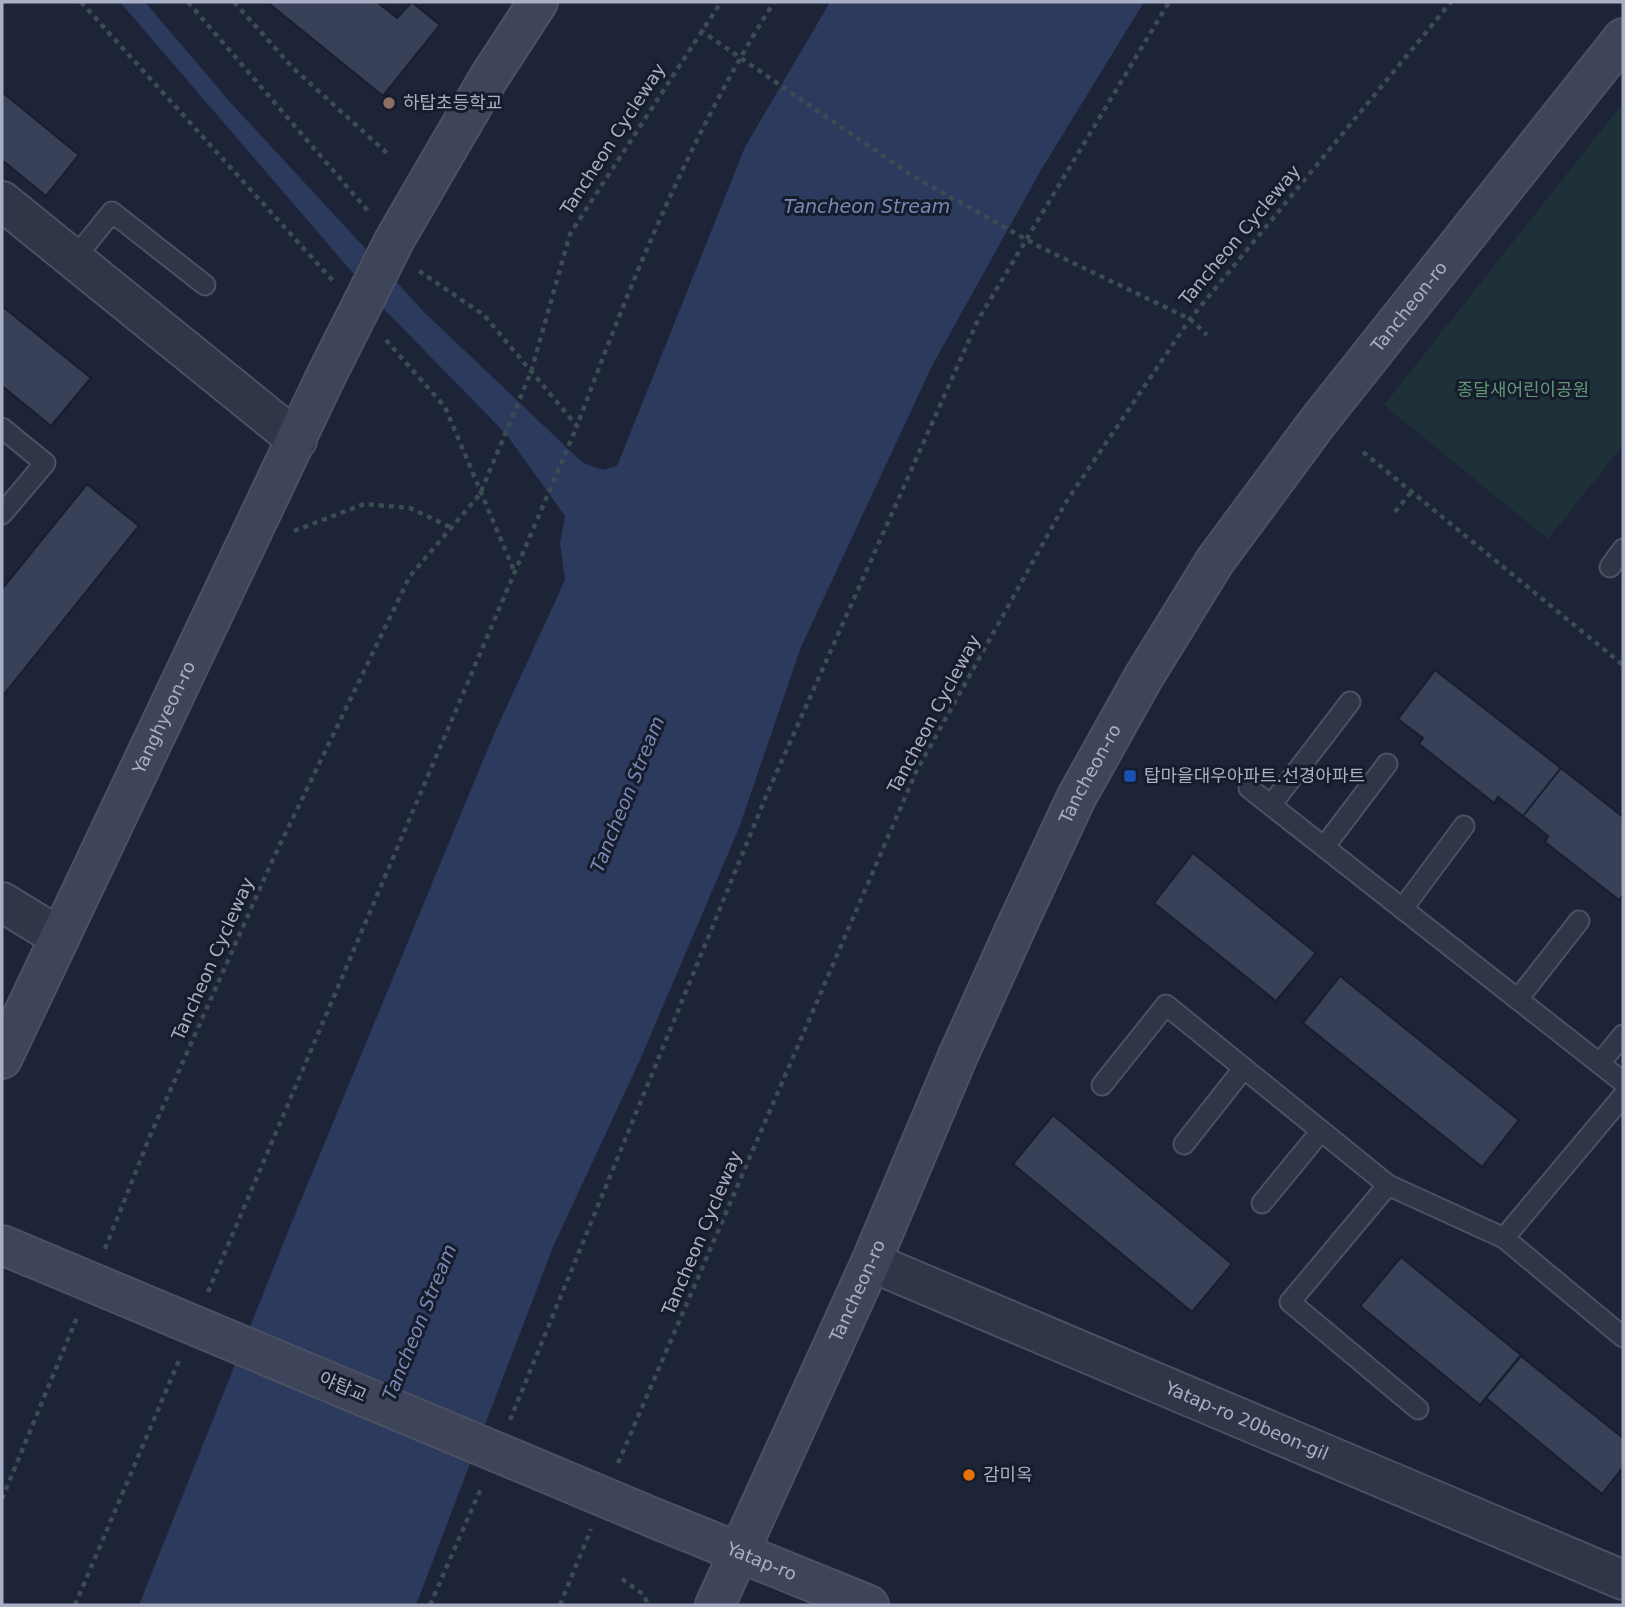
<svg xmlns="http://www.w3.org/2000/svg" width="1625" height="1607" viewBox="0 0 1625 1607" font-family="'DejaVu Sans','Noto Sans KR',sans-serif">
<style>
.green{fill:#1e3138}
.water{fill:#2c3a5e}
.building{fill:#384158;stroke:#181e2d;stroke-width:2}
.lines{fill:none;stroke-linecap:round;stroke-linejoin:round}
.lane-casing{stroke:#4b5162;stroke-width:23}
.street-casing{stroke:#4b5162;stroke-width:42}
.secondary-casing{stroke:#4b5162;stroke-width:42}
.path{stroke:#394d52;stroke-width:4.5;stroke-dasharray:5 5;stroke-linecap:butt}
.lane{stroke:#303647;stroke-width:19}
.street{stroke:#303647;stroke-width:38}
.secondary{stroke:#3e455b;stroke-width:38}
.secondary-bridge-casing{stroke:#4b5162;stroke-width:42;stroke-linecap:butt}
.secondary-bridge{stroke:#3e455b;stroke-width:38}
.education-dot{fill:#8d6e63;stroke:#161c2b;stroke-width:2.5}
.transit-dot{fill:#1a4fb4;stroke:#161c2b;stroke-width:2.5}
.food-dot{fill:#e8710a;stroke:#161c2b;stroke-width:2.5}
.labels{text-anchor:middle;stroke-width:6;stroke-linejoin:round;paint-order:stroke}
.poi-label{font-size:18px;fill:#a9b0c5;stroke:#161c2b;text-anchor:start}
.street-label{font-size:18px;fill:#a9b0c5;stroke:#161c2b}
.park-label{font-size:18px;fill:#609774;stroke:#161c2b}
.water-label{font-size:19px;font-style:italic;fill:#7689b5;stroke:#161c2b}
</style>
<rect width="100%" height="100%" fill="#1d2437"/>
<path class="green" d="M1623 103V445L1548 539 1384 405Z"/>
<path class="water" d="M120 2H145L230 102 425 313 583 463 603 470 617 466 745 147 830 2H1144L1041 170 932 366 801 647 739 828 640 1060 553 1247 416 1605H139L291 1224 494 734 565 580 560 543 565 516 506 434 383 308Z"/>
<path class="building" d="M267 2H377L397 18 412 2 440 25 383 96Z
M2 92 79 155 46 196 2 160Z
M2 306 91 378 51 426 2 386Z
M87 484 139 526 2 697V589Z
M1435 670 1561 768 1523 816 1498 797 1494 803 1419 744 1423 738 1398 719Z
M1561 768 1623 817V895L1619 900 1545 842 1548 836 1523 816Z
M1193 853 1316 953 1276 1001 1154 903Z
M1340 976 1519 1120 1482 1167 1303 1023Z
M1053 1115 1232 1264 1192 1312 1013 1164Z
M1401 1257 1521 1355 1480 1405 1360 1306Z
M1521 1356 1623 1438V1467L1602 1494 1486 1398Z"/>
<g class="lines">
<g class="lane-casing">
<path id="lane" d="M74 259 112 212 205 285
M2 428 45 463 2 514
M1610 567 1623 549
M1249 788 1623 1082
M1271 805 1350 702
M1324 847 1387 764
M1403 908 1464 826
M1518 999 1579 921
M1600 1063 1623 1035
M1102 1085 1166 1005 1388 1185 1504 1238 1623 1337
M1184 1144 1244 1068
M1388 1185 1290 1302 1418 1409
M1262 1203 1321 1131
M1504 1238 1623 1096"/>
</g>
<g class="street-casing">
<g id="street">
<path d="M2 201 297 440"/>
<path d="M2 902 59 937"/>
<path id="s1" d="M871 1262 1623 1580"/>
</g>
</g>
<g class="secondary-casing">
<g id="secondary">
<path d="M395 239 488 79 538 2"/>
<path id="s2" d="M2 1059 326 376"/>
<path d="M2 1245 31 1257"/>
<path id="s3" d="M654 1518 869 1605"/>
<path id="s4" d="M715 1605 871 1262 957 1058 1017 925 1076 798 1143 678 1215 561 1317 423 1623 38"/>
</g>
</g>
<path class="path" d="M81 2 334 282
M188 2 368 211
M234 2 293 68 387 153
M700 30 911 175 1040 247 1190 319 1207 335
M419 271 484 315 577 426C631 281 691 133 774 2
M386 340 445 407 515 573
M1363 452 1623 665
M1395 512 1412 491
M294 531 364 504 410 508 452 528
M105 1249 150 1136 273 859 410 576 480 494 531 372 570 234 721 2
M208 1292 577 426
M510 1420 767 794 978 320 1169 2
M618 1463 916 772 1066 502 1190 319 1451 2
M2 1499 78 1315
M622 1579 644 1595 648 1605
M75 1605 180 1358
M430 1605 482 1486
M560 1605 591 1529"/>
<use href="#lane" class="lane"/>
<use href="#street" class="street"/>
<use href="#secondary" class="secondary"/>
<g class="secondary-bridge-casing">
<path id="secondary-bridge" d="M326 376 395 239
M31 1257 654 1518"/>
</g>
<use href="#secondary-bridge" class="secondary-bridge"/>
</g>
<circle class="education-dot" cx="389" cy="103" r="7"/>
<rect class="transit-dot" x="1123" y="769" width="14" height="14" rx="3.5"/>
<circle class="food-dot" cx="969" cy="1475" r="7"/>
<g class="labels">
<g class="poi-label">
<text x="403" y="109">하탑초등학교</text>
<text x="1144" y="782">탑마을대우아파트.선경아파트</text>
<text x="983" y="1481">감미옥</text>
</g>
<g class="street-label">
<text transform="translate(613 139) rotate(-57)" y="6">Tancheon Cycleway</text>
<text transform="translate(1240 235) rotate(-50)" y="6">Tancheon Cycleway</text>
<text dy="6" stroke="none"><textPath href="#s4" startOffset="1479">Tancheon-ro</textPath></text>
<text transform="translate(934 714) rotate(-62)" y="6">Tancheon Cycleway</text>
<text dy="6" stroke="none"><textPath href="#s2" startOffset="378">Yanghyeon-ro</textPath></text>
<text dy="6" stroke="none"><textPath href="#s4" startOffset="912">Tancheon-ro</textPath></text>
<text transform="translate(213 959) rotate(-66)" y="6">Tancheon Cycleway</text>
<text transform="translate(702 1233) rotate(-67)" y="6">Tancheon Cycleway</text>
<text dy="6" stroke="none"><textPath href="#s4" startOffset="345">Tancheon-ro</textPath></text>
<text transform="translate(343 1387) rotate(23)" y="6">야탑교</text>
<text dy="6" stroke="none"><textPath href="#s1" startOffset="408">Yatap-ro 20beon-gil</textPath></text>
<text dy="6" stroke="none"><textPath href="#s3" startOffset="116">Yatap-ro</textPath></text>
</g>
<g class="park-label">
<text x="1523" y="396">종달새어린이공원</text>
</g>
<g class="water-label">
<text x="867" y="213">Tancheon Stream</text>
<text transform="translate(627 794) rotate(-68)" y="7">Tancheon Stream</text>
<text transform="translate(419 1322) rotate(-68)" y="7">Tancheon Stream</text>
</g>
</g>
<rect width="1625" height="1607" fill="none" stroke="#a9b0c5" stroke-width="7"/>
</svg>
